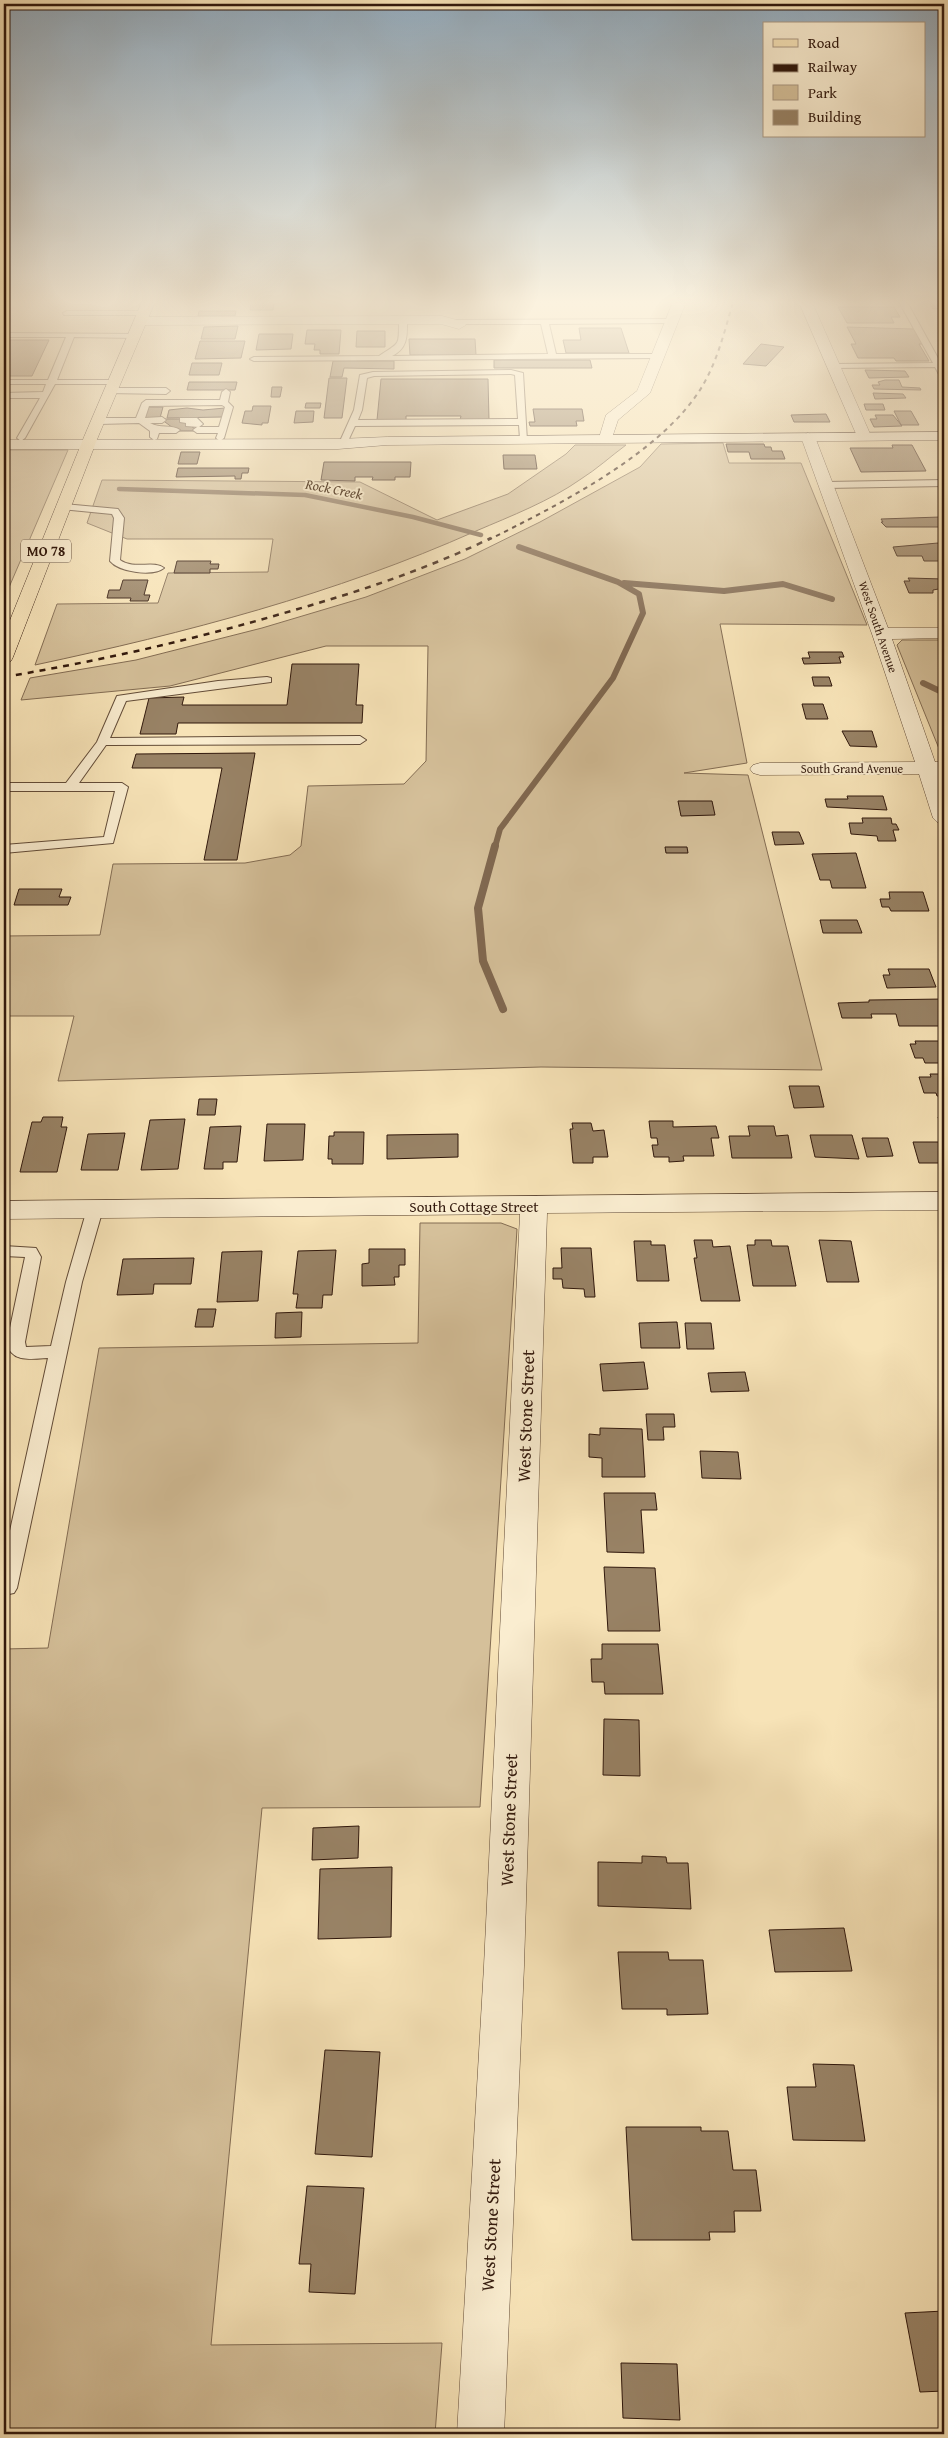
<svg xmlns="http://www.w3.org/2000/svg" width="948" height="2438" viewBox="0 0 948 2438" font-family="'Gentium Book Plus',serif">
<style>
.green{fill:#d5c09a;stroke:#836c53}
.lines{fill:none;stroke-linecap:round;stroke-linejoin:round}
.stream-far2{stroke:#806850;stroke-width:4.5}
.stream-far1{stroke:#806850;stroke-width:6}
.stream{stroke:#806850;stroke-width:8}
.building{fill:#988265;stroke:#31180c}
.lane-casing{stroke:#624b37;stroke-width:2}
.street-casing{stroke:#624b37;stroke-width:1}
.secondary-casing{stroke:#31180c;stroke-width:1}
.primary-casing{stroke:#31180c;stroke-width:1}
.lane{fill:#faedd0;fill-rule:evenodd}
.street{fill:#faedd0;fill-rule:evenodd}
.secondary{fill:#faedd0;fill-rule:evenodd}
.primary{fill:#f7e3b7;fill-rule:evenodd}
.rail-far1{stroke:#31180c;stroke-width:2;stroke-dasharray:4.5 4.5;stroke-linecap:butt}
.rail{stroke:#31180c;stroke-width:2.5;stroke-dasharray:6 6;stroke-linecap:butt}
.labels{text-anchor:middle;stroke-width:4;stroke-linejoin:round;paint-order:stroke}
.far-street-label{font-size:12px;fill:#31180c;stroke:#faedd0}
.far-water-label{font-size:14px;font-style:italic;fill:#654e39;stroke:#faedd0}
.shield{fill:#faedd0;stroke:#6d5847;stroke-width:1}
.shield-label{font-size:14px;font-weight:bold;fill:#31180c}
.street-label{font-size:15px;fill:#31180c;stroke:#faedd0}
.near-street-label{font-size:18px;fill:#31180c;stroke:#faedd0}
</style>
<rect width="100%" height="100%" fill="#f7e3b7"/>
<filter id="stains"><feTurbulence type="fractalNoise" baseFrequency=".004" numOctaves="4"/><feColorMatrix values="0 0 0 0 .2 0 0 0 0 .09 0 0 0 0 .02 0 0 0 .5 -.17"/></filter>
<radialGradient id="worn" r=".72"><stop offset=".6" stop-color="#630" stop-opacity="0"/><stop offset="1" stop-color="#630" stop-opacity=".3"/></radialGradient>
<path class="green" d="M723 443 729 463H801L867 625 720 624 747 763 684 773 748 775 822 1070 541 1067 58 1081 74 1016H4V936L100 935 113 864 245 863 290 855 301 846 308 786 404 784 426 761 428 646H326L170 686 21 700 30 678 136 660 262 628 366 597 465 559 540 522 640 467 661 444Z
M575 445H626C611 456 597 469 581 479 550 501 511 516 476 531 335 594 185 633 35 665L57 604 158 603 168 573 268 572 273 539H127L87 523 102 480 360 482 437 520 508 494 566 454Z
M4 450H68L4 599Z
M902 640H944V761L897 645Z
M420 1223H501L517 1229 480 1807 262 1808 211 2345 442 2343 435 2434H4V1649L48 1648 99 1348 418 1343Z"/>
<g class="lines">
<path class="stream-far2" d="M119 489 305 495 413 517 481 535"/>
<path class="stream-far1" d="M624 583 724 591 783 584 832 599
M923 683 944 693
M495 847 500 829 613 678 643 613 639 594 618 582 519 547"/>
<path class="stream" d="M495 846 478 908 483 961 503 1009"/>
</g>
<path class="building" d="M251 302H274L273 310H250Z
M929 302H944V308L933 309Z
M838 307H894L900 317H891L894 323H847Z
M199 311H236L235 316H198Z
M238 326 235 339H201L204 327Z
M847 327 914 329 923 344H919L929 361H896L894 358H858L851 344H856Z
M579 328H621L629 353H566L563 340H581Z
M307 330H341L339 354H320V350H314L315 344H305Z
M357 331H385V347H356Z
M259 334H293L291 349 256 350Z
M409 339H475L476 355H410Z
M4 340H49L32 376H4Z
M200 341H245L241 358 195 359Z
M761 344 784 347 766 366 743 364Z
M494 360H590L592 368H494Z
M333 361H394V369L344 368 342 377H330Z
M192 363H222L219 375H189Z
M865 370 905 371 909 377 869 378Z
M329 378H347L342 418H324Z
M381 379H488L489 420H460L461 416H406V420H377Z
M885 380H899L902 387 920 388 921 390 874 389 872 385H880L878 382Z
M189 382H237L235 390H187Z
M272 387H282L280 397H271Z
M873 393 903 394 906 398 875 399Z
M306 403H321L320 408H305Z
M864 404H883L885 410H866Z
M253 406H271L268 423H262V425L242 423 245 411H252Z
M145 407H163L160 418H142Z
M187 408 203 410 225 408 223 417 167 418 169 410Z
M533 409H582L584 421H576L577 426H530L529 422H535Z
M296 411H314L313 422 294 423Z
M894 411H911L919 425H901Z
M826 414 830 422H794L791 415Z
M875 415H893L902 426 874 427 870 419H877Z
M161 419H181L198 431H177Z
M726 444H764L765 447H771L772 451H782L785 459H751L749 452H728Z
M892 445H912L926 471 861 472 850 448H893Z
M181 452H200L197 464H178Z
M503 455H535L537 469H504Z
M324 462H411L410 477H395V480H372L373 477H355V481L321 480Z
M178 468H249L248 473H242L241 479H235V476L176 477Z
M940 517 944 527H886L881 522H883L881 519Z
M938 543 944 561H924L922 556H897L893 547Z
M177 561H211L210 564H219L218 569H210V573H174Z
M908 578 944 579V588L933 590V593H909L904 581H910Z
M123 580H148L144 595H150L148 601H130L131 598H107L109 590H120Z
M808 652H842L844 657H839L841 663 804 664 802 658H810Z
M292 664H359L356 705H363L362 723H178L176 734H140L149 698 184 697 182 705H287Z
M812 677H829L832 686H814Z
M802 704H823L828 719H806Z
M842 731H872L877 747 850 746Z
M255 753 237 860H204L222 768H132L136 754Z
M847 796H883L887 810 827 807 825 799H848Z
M678 801H712L715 815 681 816Z
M862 818H891L892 824H896L899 830H893L896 841H878L877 836 851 834 849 823H863Z
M772 832H799L804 844 775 845Z
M665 847H687L688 853H666Z
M856 853 866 888H832L830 880H820L812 854Z
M19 889H62L59 897H71L68 905H14Z
M889 892H923L929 911H891L889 907H882L880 899H890Z
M820 920H857L862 933H823Z
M888 969H929L936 987 887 988 883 975H890Z
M944 999V1029H940L939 1026H899L896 1014H871L872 1018H842L838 1003 869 1002V1000Z
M915 1041H944V1063H925L923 1058H915L910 1044H916Z
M930 1074H944V1096H937L936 1093H924L919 1077H931Z
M789 1086H819L824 1107 794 1108Z
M199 1099H217L215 1115H197Z
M944 1116V1130H942L938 1117Z
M43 1117H63L61 1127H67L57 1172H20L32 1122H41Z
M185 1119 178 1169 141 1170 150 1120Z
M649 1121H673V1127L716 1126 719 1138H711L714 1156H683L684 1161 669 1162V1157H654L652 1145H658L657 1138H651Z
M572 1123H591L593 1131 604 1130 608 1157H593V1163H573L570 1129H573Z
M267 1124H305L303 1160 264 1161Z
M241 1126 237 1162H223V1169H204L210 1127Z
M748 1126H774L776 1136 788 1135 792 1158H732L729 1136H750Z
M334 1132H364L363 1164H332V1159H328L329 1136H334Z
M125 1133 118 1170H81L88 1134Z
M458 1134V1157L387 1159V1135Z
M810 1135H852L859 1159 815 1157Z
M862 1138H888L893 1156 867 1157Z
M913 1142H944V1163H919Z
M694 1240H712L713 1247 730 1246 740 1301H701L694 1258H697Z
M755 1240H771L772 1246H788L796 1286H753L747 1245H755Z
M819 1240 851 1241 859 1282H827Z
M634 1241H651V1245H665L669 1281H637Z
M561 1248H591L595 1297H585L584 1289 563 1288 562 1279H553V1268H562Z
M369 1249H405V1265H399V1277H394L395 1285 362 1286V1264L369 1263Z
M336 1250 332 1295H323L322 1308H296L298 1294H293L298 1251Z
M262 1251 258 1301 217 1302 222 1252Z
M194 1258 191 1284H154L153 1294 117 1295 123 1259Z
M198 1309H216L213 1327H195Z
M302 1312 301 1337 275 1338 276 1313Z
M677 1322 680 1348H641L639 1323Z
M685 1323H711L714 1349H687Z
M644 1362 648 1389 603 1391 600 1364Z
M745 1372 749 1391 711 1392 708 1373Z
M646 1414H674L675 1427H663L664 1440H648Z
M600 1428 642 1429 645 1477H602V1458L589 1457V1434L600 1435Z
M700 1451 738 1452 741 1479 702 1478Z
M604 1493H655L657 1510H641L644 1553 607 1552Z
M604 1567 655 1568 660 1631H608Z
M602 1644H658L663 1694H605L604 1682H592L591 1659H602Z
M604 1719 639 1720 640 1776 603 1775Z
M359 1826 358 1858 312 1860 313 1828Z
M642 1856 666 1857 667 1863H688L691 1909 598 1906V1862L642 1863Z
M392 1867 391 1937 318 1939 320 1869Z
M844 1928 852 1971 775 1972 769 1930Z
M618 1952H668L669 1960H703L708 2014 667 2015V2009H622Z
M325 2050 380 2052 372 2157 315 2154Z
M813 2064 854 2065 865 2141 793 2140 787 2087H816Z
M626 2127H701V2131H728L733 2170H756L761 2211H734L735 2232H709L710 2240H632Z
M307 2186 364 2188 355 2294 309 2292 311 2264H299Z
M944 2311V2391L920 2392 905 2313Z
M621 2363 677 2364 680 2420 623 2418Z"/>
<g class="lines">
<g class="lane-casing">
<path id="lane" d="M899 302H907L944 369V378H941L935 367 831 368V364H834L933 363Z
M67 311H144L148 313 144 315H64L63 313Z
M403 318 407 320C407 336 408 348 392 356L548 354 541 324H450L449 322 453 320 673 319 677 321 673 323 549 324 556 354H662L663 356 659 358 254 361 250 359 254 357 379 356C400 342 399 347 399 320Z
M4 333 135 334 139 336 135 338 74 337 57 380H115L119 382 115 384H55L25 438 21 441 17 438 40 398H4V393L43 392 46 384H4V380H48L66 337H4Z
M511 370 523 373 527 441 520 439 519 425 355 426 348 441 341 439 354 410 360 375 373 372ZM511 374 515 375 518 419 358 420 362 410 367 378 374 376Z
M111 388H166L170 391 166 394 108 393V389Z
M226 389 230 392 228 402 233 407 224 438 220 441 216 438 218 433H197L193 430 197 427H219L225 407 222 405 149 406 145 418 162 417 166 420 162 423H150C160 429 172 424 180 430L176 433H159L157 439 154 440 150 437V431L139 423 99 424 95 421 99 418H136L142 403 146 400H220L222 392Z
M180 418H197L203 424 199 427 186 426V423L180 422Z
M944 480V486L826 488 821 485 826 482Z
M64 504 118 509 124 518 120 560C134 570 154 560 164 568 153 577 119 572 110 561L114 518 112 514 61 509 59 507Z
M267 677 271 678V682L126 701 110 738 360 736 366 740 360 744 106 745 79 783H122L128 787 113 843 4 853V845L104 837 115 791H4V783H66L97 742 117 696 218 681Z
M95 1204 101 1205 103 1209 82 1282 17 1588 14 1593 4 1595V1558L48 1358C32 1359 10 1363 7 1342L25 1257 4 1256V1246L36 1248 41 1257 25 1342 26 1347 51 1346 66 1282 87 1209 89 1205Z"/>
</g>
<g class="street-casing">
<path id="street" d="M673 302H686L650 393 618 420 611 441H601L599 438 606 415 637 391Z
M799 302H812L871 436 869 439H859L857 436Z
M442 316 464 322 466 325 459 329 441 324 141 325 134 321 141 317Z
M808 433 815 437 888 628H944V638L892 639 935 762H944V774H939L944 789V824L937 822 933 818 919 774 760 775 753 773 750 769 753 765 760 763 915 762 872 634 801 437Z
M944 1192V1210L547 1213 524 1966 504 2434H457L484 1966 520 1214 4 1219V1201Z"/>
</g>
<g class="secondary-casing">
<path id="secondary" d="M944 432V440L387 445 338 449H4V440L338 439 387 437Z"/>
</g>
<g class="primary-casing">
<path id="primary" d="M142 302H155L98 437 13 657 11 661 4 662V635L84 437Z"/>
</g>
<use href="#lane" class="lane"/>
<use href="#street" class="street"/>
<use href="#secondary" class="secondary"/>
<use href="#primary" class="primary"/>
<path class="rail-far1" d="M488 540C557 506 664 452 703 385 718 359 725 330 733 302"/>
<path class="rail" d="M4 677C99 661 192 640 284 613 355 593 425 570 491 538"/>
</g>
<linearGradient id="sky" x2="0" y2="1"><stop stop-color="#93abbd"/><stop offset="0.47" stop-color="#fbf2df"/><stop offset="1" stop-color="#fbf2df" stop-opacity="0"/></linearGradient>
<rect width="948" height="644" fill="url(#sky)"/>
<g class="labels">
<g class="far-street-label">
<text transform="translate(878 627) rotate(71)" y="4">West South Avenue</text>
<text x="852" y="773">South Grand Avenue</text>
</g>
<g class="far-water-label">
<text transform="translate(334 489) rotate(11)" y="5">Rock Creek</text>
</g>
<rect class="shield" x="21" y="539.5" width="50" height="23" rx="4"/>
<g class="shield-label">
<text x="46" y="556">MO 78</text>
</g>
<g class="street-label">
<text x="474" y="1212">South Cottage Street</text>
</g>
<g class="near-street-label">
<text transform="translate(526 1416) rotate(-88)" y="6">West Stone Street</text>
<text transform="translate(509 1820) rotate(-88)" y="6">West Stone Street</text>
<text transform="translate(491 2225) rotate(-87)" y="6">West Stone Street</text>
</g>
</g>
<rect width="948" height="2438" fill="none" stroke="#f7e3b7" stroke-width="20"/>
<rect x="5" y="5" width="938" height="2428" fill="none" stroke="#31180c" stroke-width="2.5"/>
<rect x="10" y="10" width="928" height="2418" fill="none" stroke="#31180c"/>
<rect x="763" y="22" width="162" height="115" fill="#faedd0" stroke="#aa9882"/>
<rect x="773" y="39" width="25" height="8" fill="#f7e3b7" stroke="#aa9882"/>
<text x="808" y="48" font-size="15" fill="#31180c">Road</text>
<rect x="773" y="64" width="25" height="8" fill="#31180c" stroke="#aa9882"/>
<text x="808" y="72" font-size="15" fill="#31180c">Railway</text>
<rect x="773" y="85" width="25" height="15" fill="#d5c09a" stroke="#aa9882"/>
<text x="808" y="98" font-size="15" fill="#31180c">Park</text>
<rect x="773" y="110" width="25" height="15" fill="#988265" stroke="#aa9882"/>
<text x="808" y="122" font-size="15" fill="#31180c">Building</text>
<rect width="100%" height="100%" filter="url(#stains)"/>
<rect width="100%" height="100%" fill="url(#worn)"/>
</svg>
